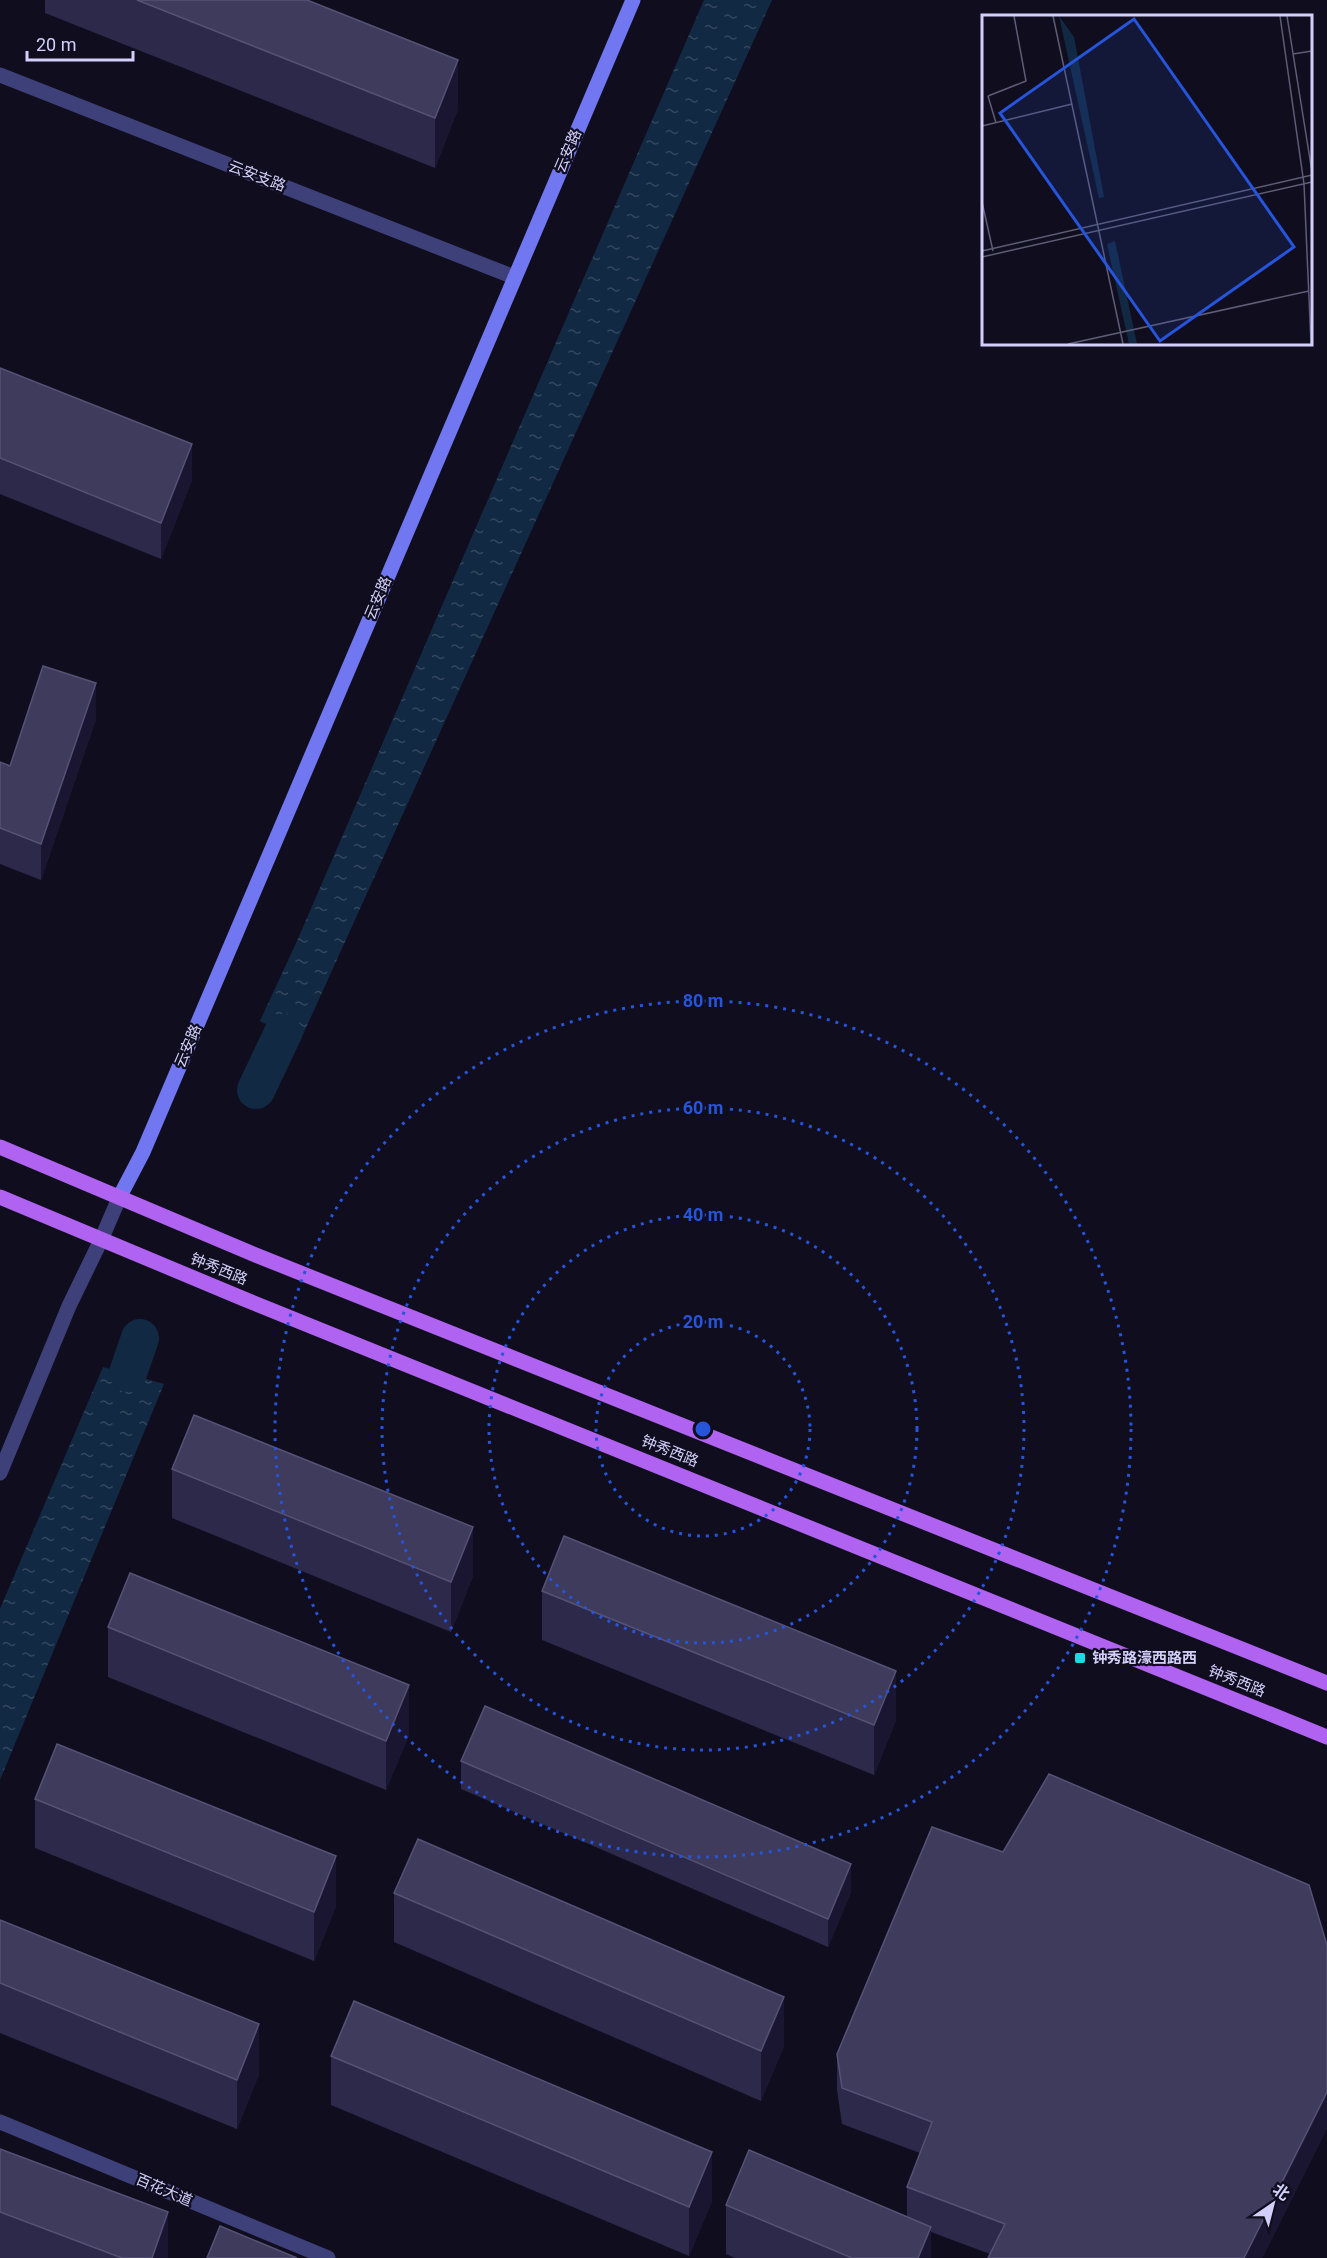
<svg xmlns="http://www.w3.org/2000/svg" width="1327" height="2258" viewBox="0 0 1327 2258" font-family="Roboto,'Noto Sans SC',sans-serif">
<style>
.water{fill:url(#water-ripples)}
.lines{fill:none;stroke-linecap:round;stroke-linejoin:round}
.canal{stroke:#122943;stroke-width:38}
.street{stroke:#3e4079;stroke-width:15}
.secondary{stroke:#7077f1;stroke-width:15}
.primary{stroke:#b062f0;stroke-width:15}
.wall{fill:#2c294a}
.shaded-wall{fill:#1a1631}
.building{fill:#3e3b5d;stroke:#555276;stroke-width:1.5}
.ring{fill:none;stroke:#2654da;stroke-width:3;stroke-dasharray:3 6}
.poi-dot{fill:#15dde1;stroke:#100e1e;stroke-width:2}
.labels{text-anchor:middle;stroke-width:4.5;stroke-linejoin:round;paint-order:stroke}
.street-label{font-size:15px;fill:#d2d0fb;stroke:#100e1e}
.poi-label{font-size:15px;font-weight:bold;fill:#d2d0fb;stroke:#100e1e;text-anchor:start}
.inset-road{fill:none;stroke:#5e5c76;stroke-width:1.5}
.view{fill:#2654da;fill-opacity:0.15;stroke:#2654da;stroke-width:3}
.inset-edge{fill:none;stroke:#d2d0fb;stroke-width:3}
.centre{fill:#2654da;stroke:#100e1e;stroke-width:3}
.ring-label{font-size:18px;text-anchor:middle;font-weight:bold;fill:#2654da;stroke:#100e1e;stroke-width:4.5;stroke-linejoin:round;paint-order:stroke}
</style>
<defs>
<pattern id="water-ripples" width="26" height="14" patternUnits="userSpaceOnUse" patternTransform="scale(1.5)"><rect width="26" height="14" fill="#122943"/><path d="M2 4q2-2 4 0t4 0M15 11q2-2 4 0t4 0" fill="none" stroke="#34475f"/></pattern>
</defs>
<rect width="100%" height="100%" fill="#100e1e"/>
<path class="water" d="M704 0H772L300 1041 260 1021 297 941Z
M103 1367 164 1384 0 1780V1609Z"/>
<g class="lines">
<path class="canal" d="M256 1090 283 1033
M128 1373 140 1338"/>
<path class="street" d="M0 75 514 277
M0 1473 69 1306 101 1240 120 1196
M0 2122 328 2258"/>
<path class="secondary" d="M120 1196 143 1152 633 0"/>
<path class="primary" d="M0 1147 258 1256 1327 1683
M0 1197 244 1299 1327 1737"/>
</g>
<path class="wall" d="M45 0H307L458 109 435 168 45 13Z
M0 368 192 480 161 559 0 494Z
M96 719 41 880 0 864V762L10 766Z
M172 1469 473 1576 451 1632 172 1518Z
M542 1591 896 1720 874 1775 542 1640Z
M108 1627 409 1735 386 1790 108 1677Z
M461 1761 851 1892 828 1947 461 1789Z
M35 1799 336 1906 314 1961 35 1848Z
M394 1893 784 2046 761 2101 394 1942Z
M0 1920 259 2074 237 2129 0 2033Z
M1327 1945V2128L1262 2258H988L990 2254 931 2232V2258H735L726 2254V2205L907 2217V2187L920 2153 842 2124 837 2090V2054Z
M331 2056 712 2201 689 2256 331 2105Z
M0 2149 168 2258H0Z"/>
<path class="shaded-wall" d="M458 60V109L435 168V118Z
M192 444V480L161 559V523Z
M96 683V719L41 880V844Z
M473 1527V1576L451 1632V1582Z
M896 1671V1720L874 1775V1725Z
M409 1685V1735L386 1790V1741Z
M336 1856V1906L314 1961V1912Z
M851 1864V1892L828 1947V1919Z
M784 1997V2046L761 2101V2051Z
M259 2024V2074L237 2129V2080Z
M1327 2092V2128L1262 2258H1244Z
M712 2152V2201L689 2256V2207Z
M168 2212V2258H152Z
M931 2227V2258H918Z"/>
<path class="building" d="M137 0H307L458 60 435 118Z
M0 368 192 444 161 523 0 458Z
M43 666 96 683 41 844 0 828V762L10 766Z
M194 1415 473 1527 451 1582 172 1469Z
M564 1536 896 1671 874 1725 542 1591Z
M130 1573 409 1685 386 1741 108 1627Z
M485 1706 851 1864 828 1919 461 1761Z
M57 1744 336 1856 314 1912 35 1799Z
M1049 1774 1309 1885 1327 1945V2092L1244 2258H988L1005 2224 907 2187 932 2122 842 2088 837 2054 932 1827 1003 1852Z
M418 1839 784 1997 761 2051 394 1893Z
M0 1920 259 2024 237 2080 0 1983Z
M354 2001 712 2152 689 2207 331 2056Z
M0 2149 168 2212 152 2258H122L0 2212Z
M749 2150 931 2227 918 2258H852L726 2205Z
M220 2226 297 2258H207Z"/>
<g class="ring">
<circle cx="703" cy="1429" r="107"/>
<circle cx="703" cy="1429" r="214"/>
<circle cx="703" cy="1429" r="321"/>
<circle cx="703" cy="1429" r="428"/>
</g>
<rect class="poi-dot" x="1074" y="1652" width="12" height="12" rx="3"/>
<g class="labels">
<g class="street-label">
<text transform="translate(568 151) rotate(-67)" y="5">云安路</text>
<text transform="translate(257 176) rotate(21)" y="5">云安支路</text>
<text transform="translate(378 598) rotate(-67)" y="5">云安路</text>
<text transform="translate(188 1046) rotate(-67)" y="5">云安路</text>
<text transform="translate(219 1269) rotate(22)" y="5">钟秀西路</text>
<text transform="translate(670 1451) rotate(22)" y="5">钟秀西路</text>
<text transform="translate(1237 1681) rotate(22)" y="5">钟秀西路</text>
<text transform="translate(164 2190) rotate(23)" y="5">百花大道</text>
</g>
<g class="poi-label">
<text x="1092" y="1663">钟秀路濠西路西</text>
</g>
</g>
<g transform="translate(982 15)">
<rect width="330" height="330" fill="#100e1e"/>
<path d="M77 1 92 22 122 182 117 183ZM133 226 155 329H147L125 229Z" fill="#122943"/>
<path class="inset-road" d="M71 1 141 329M298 1 322 169 329 329M305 1 330 157M311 39 330 36M6 81 44 66 32 1M6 81 14 108M0 111 90 89M0 187 11 236M0 236 330 160M0 242 330 167M86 329 327 276"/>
<path class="view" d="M152 4 312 232 178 326 18 98Z"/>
<rect width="330" height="330" class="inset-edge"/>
</g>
<circle cx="703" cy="1429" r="9" class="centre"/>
<g class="ring-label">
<text x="703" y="1007">80 m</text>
<text x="703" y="1114">60 m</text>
<text x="703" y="1221">40 m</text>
<text x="703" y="1328">20 m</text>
</g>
<g transform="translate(1273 2204) rotate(35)" stroke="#100e1e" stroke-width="4.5" paint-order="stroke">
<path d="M0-4.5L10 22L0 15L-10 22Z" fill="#d2d0fb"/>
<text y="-9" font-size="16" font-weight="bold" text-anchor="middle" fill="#d2d0fb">北</text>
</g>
<path d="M27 51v9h106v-9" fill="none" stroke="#d2d0fb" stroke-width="3"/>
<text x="36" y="51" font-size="18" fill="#d2d0fb" stroke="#100e1e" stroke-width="4.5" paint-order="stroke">20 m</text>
</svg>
